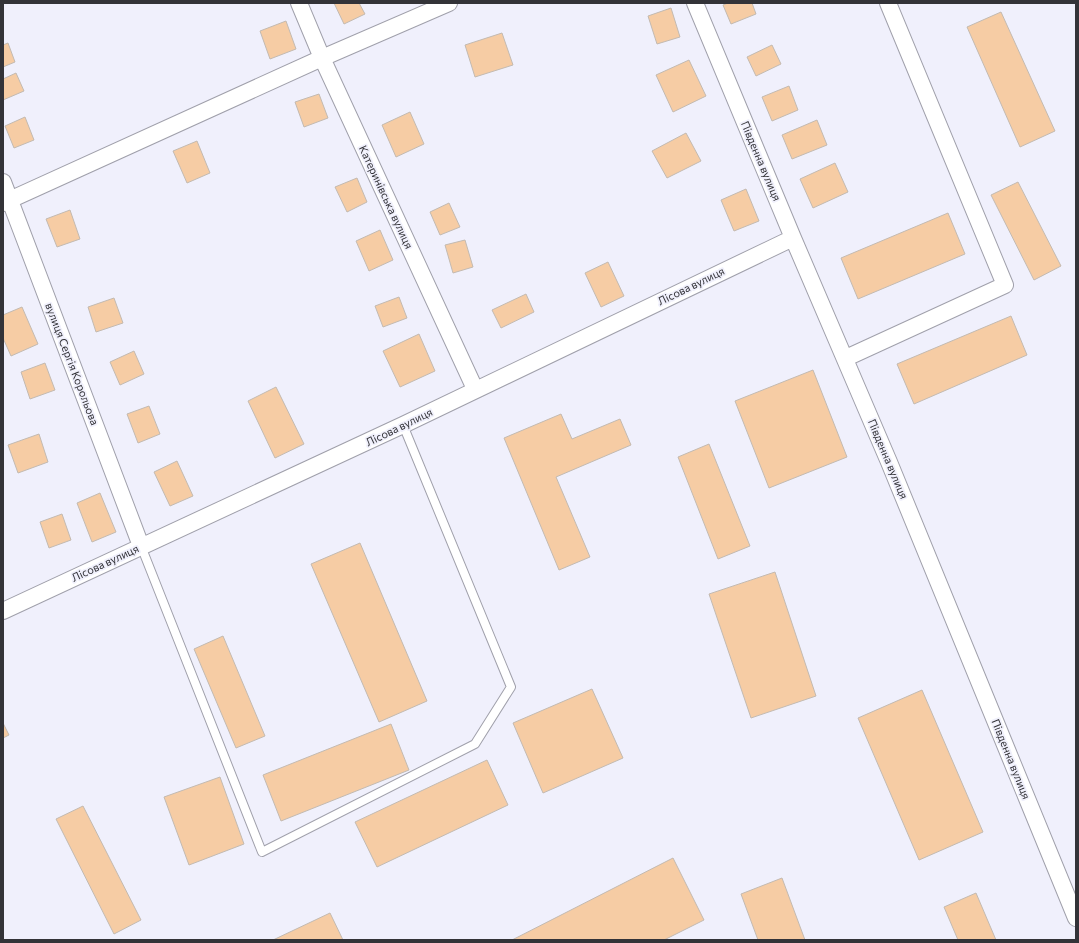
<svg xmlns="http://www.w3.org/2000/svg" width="1079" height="943" viewBox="0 0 1079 943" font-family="Commissioner,sans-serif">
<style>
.building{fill:#f6cca4;stroke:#c3bab1}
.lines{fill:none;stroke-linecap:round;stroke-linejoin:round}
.service-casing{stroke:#a0a0ab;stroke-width:10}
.minor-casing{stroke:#a0a0ab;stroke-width:18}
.service{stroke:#fff;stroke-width:8}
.minor{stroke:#fff;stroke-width:16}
.labels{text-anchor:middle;stroke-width:3.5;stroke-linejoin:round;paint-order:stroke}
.street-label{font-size:11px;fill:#333338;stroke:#f0f0fc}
</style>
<rect width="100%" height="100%" fill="#f0f0fc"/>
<path class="building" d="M334 3H359L365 14 344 24Z
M728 3H752L756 14 731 24 723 5Z
M671 8 680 37 657 44 648 16Z
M1001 12 1055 131 1020 147 967 27Z
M286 21 296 49 270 59 260 31Z
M502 33 513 65 475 77 465 45Z
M8 43 15 62 3 67V45Z
M772 45 781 64 756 76 747 57Z
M689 60 706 96 673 112 656 75Z
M16 73 24 91 3 100V79Z
M789 86 798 110 772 121 762 97Z
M319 94 328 118 304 127 295 102Z
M410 112 424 144 396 157 382 125Z
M25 117 34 140 14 148 5 126Z
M817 120 827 145 792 159 782 135Z
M686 133 701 161 667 178 652 151Z
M197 141 210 173 187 183 173 151Z
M835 163 848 192 813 208 800 179Z
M357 178 367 202 347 212 335 187Z
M1018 182 1061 266 1034 280 991 195Z
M746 189 759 221 734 231 721 200Z
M449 203 460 227 440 235 430 212Z
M70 210 80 239 57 247 46 219Z
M948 213 965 254 858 299 841 258Z
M380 230 393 260 369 271 356 241Z
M465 240 473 267 453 273 445 245Z
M608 262 624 296 601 307 585 273Z
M526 294 534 312 501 328 492 310Z
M399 297 407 318 383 327 375 306Z
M114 298 123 323 96 332 88 307Z
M22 307 38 344 11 356 3 338V315Z
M1011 316 1027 355 914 404 897 364Z
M419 334 435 371 400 387 383 351Z
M134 351 144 374 120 385 110 362Z
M45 363 55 390 30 399 21 372Z
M813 370 847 457 769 488 735 401Z
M276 387 304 444 275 458 248 401Z
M149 406 160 434 138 443 127 414Z
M561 414 572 439 620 419 631 445 556 477 590 557 559 570 504 438Z
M39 434 48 462 18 473 8 445Z
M709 444 750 546 718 559 678 457Z
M177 461 193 496 170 506 154 472Z
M100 493 116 532 92 542 77 503Z
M62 514 71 540 49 548 40 522Z
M360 543 427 701 379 722 311 564Z
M775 572 816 696 751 718 709 594Z
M223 636 265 736 236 748 194 649Z
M592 689 623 758 543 793 513 723Z
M922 690 983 832 919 860 858 718Z
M3 723 9 735 3 738Z
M391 724 409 770 281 821 263 775Z
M487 760 508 805 377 867 355 822Z
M220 777 244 844 189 865 164 797Z
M83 806 141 920 114 934 56 819Z
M673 858 704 920 664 940H512Z
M782 878 805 940H758L741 894Z
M976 893 996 940H958L944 907Z
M330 913 343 940H273Z"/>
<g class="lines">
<g class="service-casing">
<path id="service" d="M141 546 262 852 475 744 511 687 403 425"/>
</g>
<g class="minor-casing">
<path id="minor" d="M299 3 322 58 475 389
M695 3 793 238 889 462 1076 918
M3 182 141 546
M3 203 322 58 449 3
M846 358 1005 285 888 3
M3 611 403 425 793 238"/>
</g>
<use href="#service" class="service"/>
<use href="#minor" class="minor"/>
</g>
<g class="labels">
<g class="street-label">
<text transform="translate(761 161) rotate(67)" y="4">Південна вулиця</text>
<text transform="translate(386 197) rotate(65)" y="4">Катеринівська вулиця</text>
<text transform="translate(691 286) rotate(-26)" y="4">Лісова вулиця</text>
<text transform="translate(72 364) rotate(69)" y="4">вулиця Сергія Корольова</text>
<text transform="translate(399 427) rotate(-26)" y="4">Лісова вулиця</text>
<text transform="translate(888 459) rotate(67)" y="4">Південна вулиця</text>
<text transform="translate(105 563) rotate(-25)" y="4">Лісова вулиця</text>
<text transform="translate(1011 759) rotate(68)" y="4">Південна вулиця</text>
</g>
</g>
<rect width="1079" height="943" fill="none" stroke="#333338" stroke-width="8"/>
</svg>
